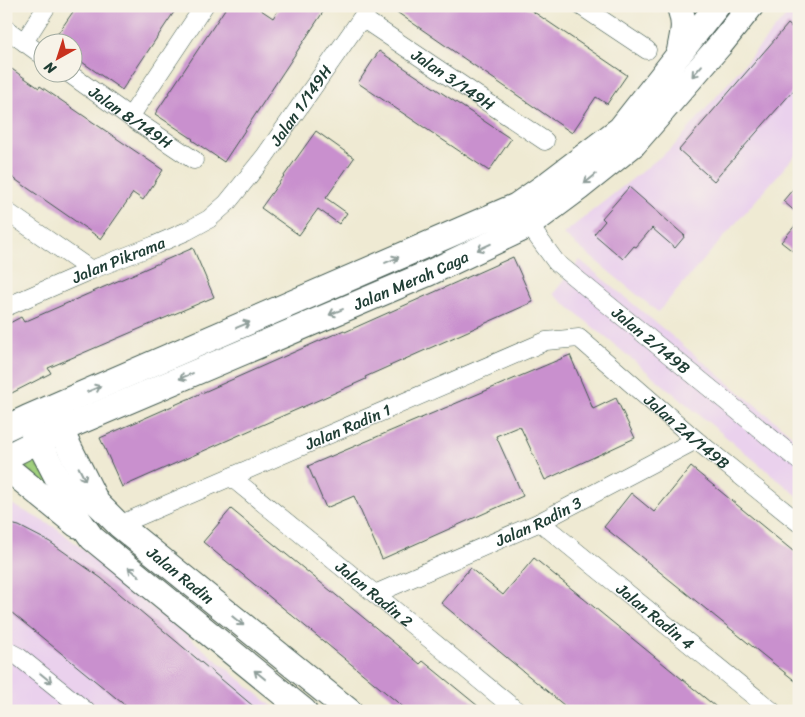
<svg xmlns="http://www.w3.org/2000/svg" width="805" height="717" viewBox="0 0 805 717" font-family="Sriracha,sans-serif">
<style>
.built{fill:#ead1ed}
.grass{fill:url(#grass-dots);stroke:#608658}
.building{fill:#c990ce}
.lines{fill:none;stroke-linecap:round;stroke-linejoin:round}
.street-casing{stroke:#3e574c;stroke-width:19}
.secondary-casing{stroke:#3e574c;stroke-width:27}
.street{stroke:#fff;stroke-width:18}
.secondary{stroke:#fff;stroke-width:25}
.oneway{stroke:#8f9e9a}
.labels{text-anchor:middle;stroke-width:5;stroke-linejoin:round;paint-order:stroke}
.street-label{font-size:16px;fill:#1f3d34;stroke:#f7f3e8}
</style>
<defs>
<pattern id="grass-dots" width="8" height="8" patternUnits="userSpaceOnUse" patternTransform="scale(1.25)"><rect width="8" height="8" fill="#a1d07d"/><path d="M2 2h.1M6 6h.1" fill="none" stroke="#83aa67" stroke-width="1.8" stroke-linecap="round"/></pattern>
</defs>
<rect width="100%" height="100%" fill="#f7f3e8"/>
<filter id="ink" filterUnits="userSpaceOnUse"><feTurbulence type="fractalNoise" baseFrequency=".02" numOctaves="2"/><feDisplacementMap in="SourceGraphic" scale="10" xChannelSelector="R" yChannelSelector="G"/><feConvolveMatrix kernelMatrix="1 2 1 2 8 2 1 2 1" color-interpolation-filters="sRGB"/></filter>
<filter id="wash" filterUnits="userSpaceOnUse"><feTurbulence type="fractalNoise" baseFrequency=".0096" numOctaves="4" result="noise"/><feDisplacementMap in="SourceGraphic" scale="20" xChannelSelector="R" yChannelSelector="G"/><feGaussianBlur stdDeviation="1.12" result="paint"/><feColorMatrix in="noise" values="0 0 0 0 0 0 0 0 0 0 0 0 0 0 0 0 0 1.4 0 .05"/><feComposite in="paint" operator="in"/></filter>
<g filter="url(#wash)">
<rect width="100%" height="100%" fill="#efead3"/>
<path class="built" d="M791 10 799 16V151L658 312 563 234 674 146Z
M580 260 799 441V497L553 294Z
M6 501 58 529 278 711H6Z"/>
<path class="grass" d="M38 446 64 500 13 459Z"/>
<g id="blocks">
<path class="building" d="M77 6H178L122 90 72 55V42H52Z
M227 6H255L273 18 281 6H327L224 162 192 140 193 139 155 114Z
M388 6H525L627 75 607 104 596 97 572 133Z
M788 24 799 33V84L714 181 679 150Z
M379 51 511 139 489 171 358 83Z
M6 65 39 88 40 86 163 170 143 200 133 193 101 239 6 173Z
M316 131 354 158 326 198 347 213 339 224 318 209 299 235 261 208Z
M799 182V215L783 201Z
M629 187 685 236 675 248 652 228 636 247 634 246 623 259 594 234 605 221 602 218Z
M799 221V256L781 242Z
M193 248 214 297 48 368 51 373 6 396V325L21 317 24 322Z
M513 257 533 302 365 377 366 379 122 487 100 438 344 330 345 332Z
M570 355 593 409 616 398 635 438 545 480 520 426 496 436 523 496 382 559 354 496 326 508 308 466Z
M691 467 799 556V684L604 527 631 493 654 512Z
M231 509 420 664 423 661 484 711H408L203 542Z
M6 523 19 526 50 542 101 578 259 711H132L6 608Z
M534 558 721 711H571L441 603 470 568 503 595Z"/>
</g>
</g>
<g filter="url(#ink)">
<use href="#blocks" fill-opacity="0" stroke="#3e574c" stroke-width="1"/>
<g class="lines">
<g class="street-casing">
<g id="street">
<path d="M581 6 647 50"/>
<path id="s1" d="M362 18 545 141"/>
<path d="M6 29 42 55"/>
<path d="M24 42 47 6"/>
<path id="s2" d="M67 72 130 117 194 160"/>
<path d="M130 117 204 6"/>
<path d="M6 211 91 270"/>
<path id="s3" d="M523 217 556 262 799 461"/>
<path id="s4" d="M6 307 91 270 155 245 187 231 209 219 227 203 265 156 370 6"/>
<path id="s5" d="M231 477 375 594 517 711"/>
<path id="s6" d="M540 522 772 711"/>
<path id="s7" d="M119 525 546 341 579 338 696 440 799 523"/>
<path id="s8" d="M375 594 540 522 696 440"/>
<path d="M6 650 19 657 86 711"/>
</g>
</g>
<g class="secondary-casing">
<g id="secondary">
<path d="M679 54C682 33 687 28 679 6"/>
<path id="s9" d="M53 415 97 503 119 525 349 711"/>
<path d="M31 427 79 520 92 538 304 711"/>
<path d="M6 428 27 418 516 206 549 183 620 129 717 6"/>
<path id="s10" d="M6 457 60 430 429 273 528 226 579 188 634 144 720 45 751 6"/>
<path d="M6 469 12 472 77 525"/>
</g>
</g>
<use href="#street" class="street"/>
<use href="#secondary" class="secondary"/>
</g>
<defs><path id="oneway-shaft" d="M-6 0H5M1.5-3L5.5 0L1.5 3" fill="none" stroke-width="1.6" stroke-linecap="round" stroke-linejoin="round" transform="scale(1.25)"/></defs>
<g class="oneway">
<use href="#oneway-shaft" transform="translate(697 71) rotate(131)"/>
<use href="#oneway-shaft" transform="translate(590 179) rotate(141)"/>
<use href="#oneway-shaft" transform="translate(484 247) rotate(155)"/>
<use href="#oneway-shaft" transform="translate(392 260) rotate(-23)"/>
<use href="#oneway-shaft" transform="translate(336 312) rotate(157)"/>
<use href="#oneway-shaft" transform="translate(243 325) rotate(-23)"/>
<use href="#oneway-shaft" transform="translate(186 376) rotate(157)"/>
<use href="#oneway-shaft" transform="translate(94 389) rotate(-23)"/>
<use href="#oneway-shaft" transform="translate(82 474) rotate(63)"/>
<use href="#oneway-shaft" transform="translate(134 572) rotate(-141)"/>
<use href="#oneway-shaft" transform="translate(238 621) rotate(39)"/>
<use href="#oneway-shaft" transform="translate(260 675) rotate(-141)"/>
<use href="#oneway-shaft" transform="translate(46 678) rotate(39)"/>
</g>
</g>
<g class="labels">
<g class="street-label">
<text dy="6" stroke="none"><textPath href="#s1" startOffset="110">Jalan 3/149H</textPath></text>
<text dy="6" stroke="none"><textPath href="#s4" startOffset="368">Jalan 1/149H</textPath></text>
<text dy="6" stroke="none"><textPath href="#s2" startOffset="78">Jalan 8/149H</textPath></text>
<text dy="6" stroke="none"><textPath href="#s4" startOffset="122">Jalan Pikrama</textPath></text>
<text dy="6" stroke="none"><textPath href="#s10" startOffset="442">Jalan Merah Caga</textPath></text>
<text dy="6" stroke="none"><textPath href="#s3" startOffset="179">Jalan 2/149B</textPath></text>
<text dy="6" stroke="none"><textPath href="#s7" startOffset="249">Jalan Radin 1</textPath></text>
<text dy="6" stroke="none"><textPath href="#s7" startOffset="641">Jalan 2A/149B</textPath></text>
<text dy="6" stroke="none"><textPath href="#s8" startOffset="179">Jalan Radin 3</textPath></text>
<text dy="6" stroke="none"><textPath href="#s9" startOffset="209">Jalan Radin</textPath></text>
<text dy="6" stroke="none"><textPath href="#s5" startOffset="185">Jalan Radin 2</textPath></text>
<text dy="6" stroke="none"><textPath href="#s6" startOffset="149">Jalan Radin 4</textPath></text>
</g>
</g>
<rect width="805" height="717" fill="none" stroke="#f7f3e8" stroke-width="25"/>
<g transform="translate(58 58) rotate(219)"><circle r="24" fill="#f7f3e8" stroke="#a1aaa0"/>
<path d="M0-4L9 19L0 12L-9 19Z" fill="#c8321e"/>
<text y="-8" font-size="14" font-weight="bold" text-anchor="middle" fill="#1f3d34">N</text>
</g>
</svg>
